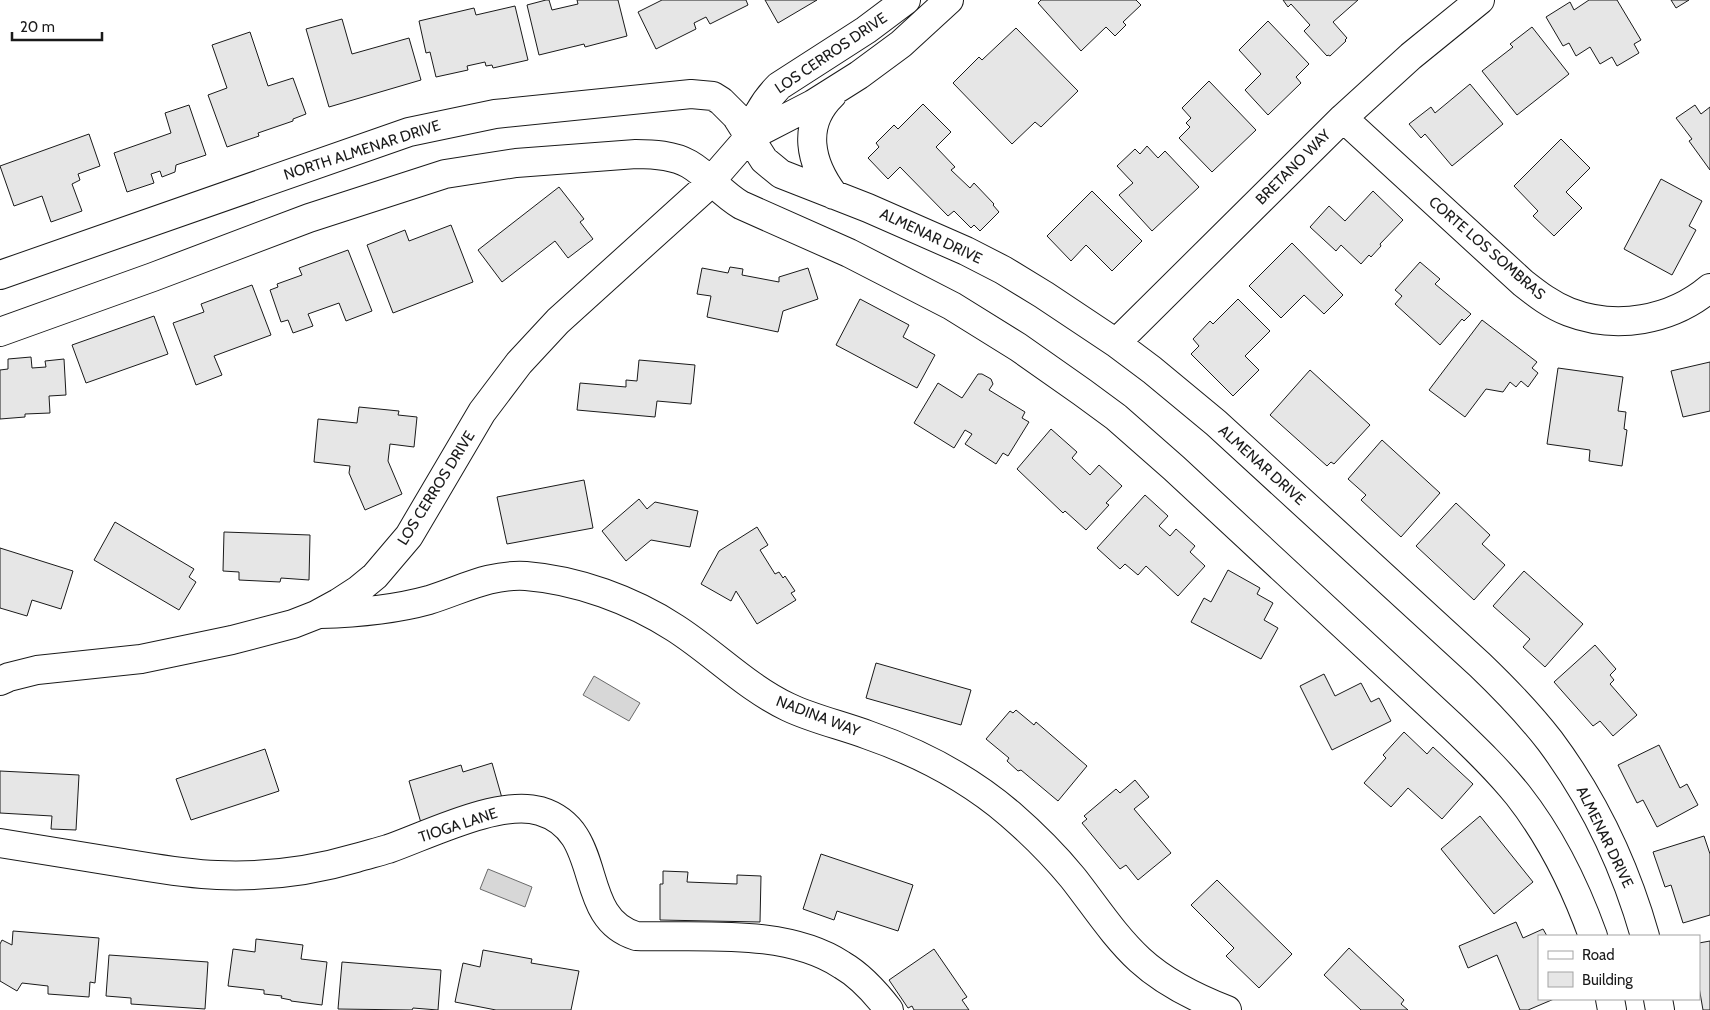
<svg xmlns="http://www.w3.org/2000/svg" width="1710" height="1010" viewBox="0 0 1710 1010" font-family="Cabin,sans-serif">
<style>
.water{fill:#d7d7d7;stroke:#6a6a6a}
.building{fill:#e6e6e6;stroke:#1a1a1a}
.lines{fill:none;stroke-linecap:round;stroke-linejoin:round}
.minor-casing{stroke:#1a1a1a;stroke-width:30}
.minor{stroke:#fff;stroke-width:28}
.labels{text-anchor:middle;stroke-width:4;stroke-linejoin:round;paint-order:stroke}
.street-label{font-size:15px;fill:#1a1a1a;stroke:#fff}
</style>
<rect width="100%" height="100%" fill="#fff"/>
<path class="water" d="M594 676 640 703 629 721 583 695Z
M488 869 532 887 525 907 480 889Z"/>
<path class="building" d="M546 0H549L552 10 578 4 577 0H618L627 36 585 47 584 44 539 55 527 5Z
M662 0H746L748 5 710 24 706 17 694 23 696 29 656 49 638 12Z
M765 0H817L778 23Z
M1041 0H1136L1141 5 1123 22 1126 25 1115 36 1106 27 1081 51 1038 3Z
M1283 0H1358L1333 22 1347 38 1345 40 1346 41 1330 56 1328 55 1327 56 1304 31 1310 25 1291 4 1288 7Z
M1589 0H1617L1641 40 1634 44 1639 53 1617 66 1612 57 1600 64 1590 47 1576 56 1569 43 1563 46 1546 17 1570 2 1574 10Z
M1671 0H1689L1676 8Z
M515 6 528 60 493 68 492 65 486 66 485 62 467 66 468 70 436 77 430 52 426 53 419 21 474 8 476 15Z
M342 19 352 54 409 38 421 80 329 107 306 29Z
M1268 21 1309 64 1296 77 1301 83 1268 115 1245 90 1261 74 1239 50Z
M1532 27 1569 74 1517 115 1482 71 1513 47 1510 44Z
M1016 28 1078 91 1041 127 1035 122 1012 144 953 83 979 57 982 60Z
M250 32 268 86 293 78 306 114 293 119V121L258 133 259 136 227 147 208 95 227 88 212 45Z
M1209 81 1256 130 1212 172 1179 138 1190 127 1186 123 1191 118 1182 108Z
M1470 84 1503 124 1452 166 1425 134 1421 138 1409 124 1431 107 1435 113Z
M923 104 951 132 936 147 955 167 951 170 970 188 974 183 994 204 993 205 999 212 980 231 974 225 971 228 954 211 948 216 900 167 888 179 868 158 879 147 876 143 894 125 898 129Z
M189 105 206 155 176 165 175 172 162 177 160 171 151 174 154 183 127 192 114 153 171 133 165 113Z
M1695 105 1701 114 1710 107V170L1689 141 1692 139 1676 118Z
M89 134 100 166 78 174 80 180 72 184 82 211 51 222 42 196 14 206 0 166Z
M1561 139 1590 168 1566 192 1582 208 1554 236 1533 216 1538 211 1514 186Z
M1147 146 1158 158 1165 151 1199 187 1152 231 1119 195 1133 183 1117 166 1135 149 1140 154Z
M1661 179 1702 201 1689 226 1696 230 1672 275 1624 249Z
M559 187 584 219 580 222 593 239 568 258 555 241 502 282 478 250Z
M1092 191 1142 241 1112 271 1086 245 1071 261 1047 236Z
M1373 191 1403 220 1380 244 1381 246 1371 257 1369 255 1361 264 1341 245 1336 251 1310 227 1329 206 1345 221Z
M451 225 473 282 393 313 367 245 405 230 409 241Z
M1292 243 1343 295 1324 314 1304 295 1281 318 1249 286Z
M348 250 372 311 346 321 339 303 308 314 313 326 293 333 288 320 281 322 270 290 278 287 277 284 302 275 299 268Z
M1420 262 1440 279 1435 284 1471 314 1464 321 1462 319 1440 345 1395 304 1402 296 1395 290Z
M730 267 743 269 742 275 779 282V277L808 268 818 299 783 311 778 332 707 317 711 296 697 294 702 268 728 273Z
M252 285 271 335 214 356 222 375 196 385 173 323 204 312 201 304Z
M860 299 909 325 903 337 935 355 917 388 836 345Z
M1238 299 1270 331 1245 356 1259 370 1233 396 1191 354 1199 346 1193 339 1210 321 1213 324Z
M154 316 168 354 86 383 72 345Z
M1482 320 1537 362 1532 368 1538 373 1528 387 1521 381 1516 387 1510 382 1503 392 1486 389 1465 417 1429 390Z
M31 357 32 368 46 367 45 361 64 359 66 395 49 396 50 413 25 414V417L0 419V370L8 369V359Z
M639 360 695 365 691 404 657 401 655 417 577 410 580 383 626 387V380L637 381Z
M1710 362V411L1683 417 1671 371Z
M1558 368 1623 377 1618 411 1626 412 1624 429 1627 430 1622 466 1589 461 1590 450 1547 444Z
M1310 370 1370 425 1334 464 1331 462 1327 466 1270 415Z
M978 374H982L991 379 993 384 989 390 1025 412 1022 418 1029 422 1008 456 1003 453 996 464 965 444 972 434 965 430 954 448 914 423 938 383 962 398Z
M359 407 399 411 398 415 417 417 414 447 390 444 388 461 402 494 365 510 349 473 350 466 314 462 318 419 357 423Z
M1051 429 1077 452 1072 458 1090 475 1099 465 1122 486 1106 503 1109 505 1086 530 1065 511 1063 513 1017 469Z
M1382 440 1440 493 1401 537 1361 500 1366 495 1348 479Z
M584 480 593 528 507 544 497 497Z
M1145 495 1168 516 1159 526 1170 536 1176 529 1195 546 1190 552 1205 566 1178 596 1146 566 1138 575 1125 564 1120 569 1097 548Z
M639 499 647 509 655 502 698 511 690 547 651 540 626 561 602 531Z
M1456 503 1490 535 1482 544 1505 565 1474 600 1416 546Z
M115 522 194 569 189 577 196 582 179 610 94 560Z
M757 527 768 545 760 550 775 574 779 572 783 578 785 576 795 591 791 593 796 600 757 624 736 591 731 601 701 584 719 551Z
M224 532 310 535 309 580 281 578 280 582 239 580V572L223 571Z
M0 548 73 571 61 609 32 600 27 616 0 608Z
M1228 570 1260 588 1257 594 1273 603 1264 620 1278 628 1261 659 1191 622 1204 598 1211 602Z
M1524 571 1583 624 1545 667 1523 647 1530 639 1493 606Z
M1595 645 1616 669 1610 675 1614 680 1610 684 1637 715 1613 736 1600 721 1593 726 1554 682Z
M876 663 971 690 961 725 866 698Z
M1324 674 1335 696 1361 683 1371 702 1379 698 1391 721 1332 750 1300 686Z
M1016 710 1034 725 1036 722 1087 766 1058 801 1021 770 1018 771 1007 761 1009 758 986 739 1010 711 1013 713Z
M1404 732 1427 754 1433 747 1473 784 1442 819 1408 788 1391 807 1364 783 1386 758 1383 755Z
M1659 745 1680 788 1687 784 1698 805 1657 827 1643 800 1637 803 1618 765Z
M265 749 279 791 191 820 176 779Z
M492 763 502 798 421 823 409 781 461 765 463 772Z
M0 771 79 775 76 830 51 829 52 816 0 813Z
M1135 780 1149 797 1134 809 1171 853 1138 880 1126 865 1120 869 1082 823 1087 819 1084 816 1116 789 1120 793Z
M1480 816 1533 882 1494 914 1441 849Z
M1704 836 1710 854V915L1683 923 1671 885 1665 887 1653 852Z
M821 854 913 885 898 931 837 911 834 920 803 909Z
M663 871 688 872 687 882 737 884V875L761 876 760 922 660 920V884H663Z
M1217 880 1292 954 1259 988 1226 956 1234 948 1191 905Z
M1516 922 1523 938 1543 929 1547 936H1539V999H1554L1528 1010H1520L1497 955 1468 968 1459 946Z
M13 931 99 938 95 983 90 982 89 997 48 994V986L22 983 17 991 0 981V944L2 940 12 945Z
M256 939 303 945 301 959 327 962 322 1005 291 1001V1000L281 998 282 996 264 994V990L228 986 233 949 255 952Z
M1710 941V1010H1703L1699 987V943Z
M1349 948 1404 1000 1401 1004 1408 1010H1361L1324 975Z
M934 949 967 997 962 1000 969 1010H914L912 1006 908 1008 889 980Z
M483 950 532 959 531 963 579 971 571 1010H496L455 1002 463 963 480 967Z
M109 955 208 962 205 1009 131 1004V998L106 996Z
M342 962 441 970 438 1010 413 1008 412 1010 338 1009Z"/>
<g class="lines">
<g class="minor-casing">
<path id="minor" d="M832 95C801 125 810 163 834 195
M1343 118 1523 283C1537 294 1551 305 1569 312 1616 330 1671 321 1710 288
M749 137C755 116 764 101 779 86L866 30 906 0
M0 275 409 132 495 114 691 94 713 96 721 101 736 116 764 160 781 174 868 208 966 251 1003 270 1044 295 1116 343 1152 370 1216 423 1480 665C1505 689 1529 714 1550 741 1594 800 1625 866 1645 936
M0 332 153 277 309 218 445 174 516 163 636 154C653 154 673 155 689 164 708 175 722 194 741 205L849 253 952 306 1018 347 1082 392 1116 417 1174 468 1452 726C1475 748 1498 770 1518 795 1551 837 1575 886 1593 936
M1116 343 1343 118 1411 56 1480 0
M320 614C357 613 393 610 429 600 464 589 489 574 526 576 577 580 632 600 675 628 714 653 746 687 788 707 813 719 841 725 868 735 920 753 968 778 1010 814 1033 834 1054 855 1073 878 1095 906 1114 936 1140 960 1165 983 1196 998 1227 1010
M0 681 9 677 37 670 141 659 232 640 293 624 316 615 338 603 358 590 375 576 409 536 482 412 519 363 558 321 703 190 749 137 813 104 859 75 901 44 949 0
M0 843C41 850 82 856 123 863 154 868 186 874 217 875 263 877 312 871 356 858 366 855 378 852 388 849 428 835 499 799 540 811 607 831 574 917 636 936 701 938 786 928 842 965 861 976 876 993 889 1010
M1610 999 1612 1010
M1658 999 1660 1010"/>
</g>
<use href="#minor" class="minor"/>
</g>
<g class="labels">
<g class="street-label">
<text transform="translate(831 53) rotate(-34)" y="5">LOS CERROS DRIVE</text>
<text transform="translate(362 150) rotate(-18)" y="5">NORTH ALMENAR DRIVE</text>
<text transform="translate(1293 167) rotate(-45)" y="5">BRETANO WAY</text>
<text transform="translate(931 236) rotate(25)" y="5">ALMENAR DRIVE</text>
<text transform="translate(1487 248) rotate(41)" y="5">CORTE LOS SOMBRAS</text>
<text transform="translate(1262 465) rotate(42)" y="5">ALMENAR DRIVE</text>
<text transform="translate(436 488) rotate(-58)" y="5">LOS CERROS DRIVE</text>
<text transform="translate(818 716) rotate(21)" y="5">NADINA WAY</text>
<text transform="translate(458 825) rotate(-18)" y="5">TIOGA LANE</text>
<text transform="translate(1605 837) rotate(64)" y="5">ALMENAR DRIVE</text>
</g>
</g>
<rect x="1538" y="935" width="162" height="65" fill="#ffffff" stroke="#a3a3a3"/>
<rect x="1548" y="951" width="25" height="8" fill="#ffffff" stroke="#a3a3a3"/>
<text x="1582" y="960" font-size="15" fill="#1a1a1a">Road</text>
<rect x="1548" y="972" width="25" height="15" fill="#e6e6e6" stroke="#a3a3a3"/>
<text x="1582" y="985" font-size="15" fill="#1a1a1a">Building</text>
<path d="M12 32v8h90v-8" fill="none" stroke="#1a1a1a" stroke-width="2.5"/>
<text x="20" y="32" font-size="15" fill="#1a1a1a" stroke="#ffffff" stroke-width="4" paint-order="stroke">20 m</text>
</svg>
